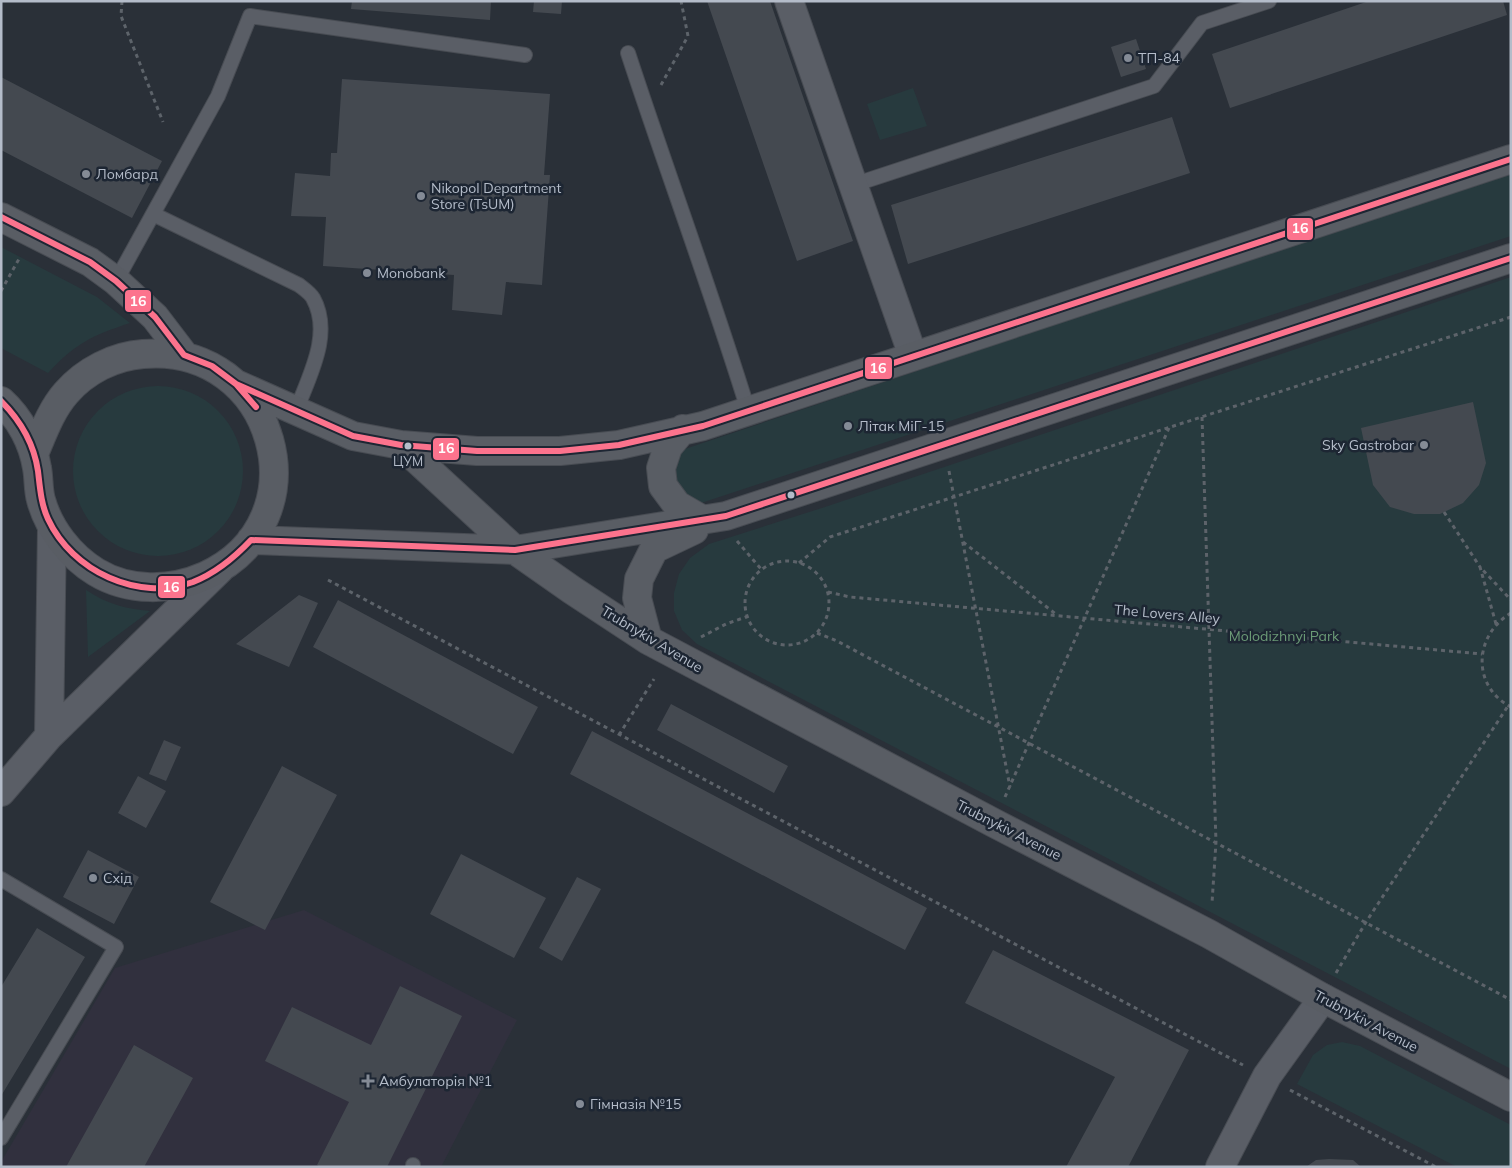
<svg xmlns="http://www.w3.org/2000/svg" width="1512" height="1168" viewBox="0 0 1512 1168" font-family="Mulish,sans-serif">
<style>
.medical{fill:#31303e}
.green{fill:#273a3e}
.building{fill:#444950}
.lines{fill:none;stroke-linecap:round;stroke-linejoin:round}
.service-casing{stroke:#484c53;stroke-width:16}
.minor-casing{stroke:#484c53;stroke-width:30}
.tertiary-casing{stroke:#484c53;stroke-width:30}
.secondary-casing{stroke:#484c53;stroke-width:30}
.path{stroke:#5d636a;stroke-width:3;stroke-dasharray:4 4;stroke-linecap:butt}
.service{stroke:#5a5e66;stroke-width:14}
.minor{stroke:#5a5e66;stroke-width:28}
.tertiary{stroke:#5a5e66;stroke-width:28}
.secondary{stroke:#595d64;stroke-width:28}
.bus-1-casing{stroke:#1d2633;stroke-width:10}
.bus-1{stroke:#fc738d;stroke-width:6}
.poi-dot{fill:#848b96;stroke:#1d2633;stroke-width:2}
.bus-dot{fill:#b4bcc9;stroke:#1d2633;stroke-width:2}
.labels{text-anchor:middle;stroke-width:5;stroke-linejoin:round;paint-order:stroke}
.bus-label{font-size:13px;fill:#b4bcc9;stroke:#1d2633}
.poi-label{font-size:14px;fill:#b4bcc9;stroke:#1d2633;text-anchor:start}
.street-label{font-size:14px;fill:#b4bcc9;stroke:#1d2633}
.park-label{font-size:14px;fill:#6b9a76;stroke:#1d2633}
.line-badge{stroke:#1d2633;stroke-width:2}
.badge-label{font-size:14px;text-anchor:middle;font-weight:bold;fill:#fff}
</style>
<rect width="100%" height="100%" fill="#2a3038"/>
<path class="medical" d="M304 910 517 1020 441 1167H1V1162L115 968Z"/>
<path class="green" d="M913 88 927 126 880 140 867 104Z
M1511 171V236L701 503C686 498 673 485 674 468 674 462 680 455 682 450Z
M1 247 97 297 130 323C91 336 76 343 48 373L1 348Z
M1511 277V1069L697 644 682 630 674 611V593L679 574 690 558 709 544 825 507Z
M73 471a85 85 0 1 1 170 0a85 85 0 1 1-170 0Z
M86 590C107 604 126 609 150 611L88 657Z
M1342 1042 1360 1046 1511 1125V1167H1457L1297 1084 1313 1055 1327 1045Z"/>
<path class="building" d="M352 1H491L490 20 351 9Z
M534 1H562L561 14 533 12Z
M707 1H770L853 241 797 261Z
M1369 1H1503L1507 15 1230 108 1212 54Z
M1136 39 1146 69 1121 77 1111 47Z
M1 77 162 161 132 218 1 150Z
M342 79 550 94 544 175H550L542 285 506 282 502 315 452 310 454 275 323 266 326 217 291 216 295 173 330 176 331 153H337Z
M1172 117 1190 173 908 264 891 205Z
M1473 402 1486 463 1479 485 1463 503 1440 514H1414L1390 507 1373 485 1361 428Z
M299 595 318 603 289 667 236 644Z
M338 600 538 707 513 754 313 647Z
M671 704 788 766 774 793 657 730Z
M592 731 927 908 905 950 570 774Z
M164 740 181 747 166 781 149 774Z
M282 766 337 795 265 930 210 902Z
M138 776 166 791 146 828 118 813Z
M88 850 139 877 114 924 63 897Z
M461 854 546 898 514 958 430 914Z
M577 877 601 889 562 961 539 948Z
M37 928 85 957 1 1096V987Z
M993 950 1189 1050 1128 1167H1066L1115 1077 965 1003Z
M400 986 462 1016 387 1167H320L317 1165 349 1102 265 1061 292 1007 371 1045Z
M134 1045 193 1078 144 1167H66Z
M1329 1159 1353 1160 1361 1167H1306L1316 1160Z"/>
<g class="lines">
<g class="service-casing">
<path id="service" d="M628 53C667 172 711 290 748 410
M853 185 1154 86 1202 23 1269 1
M153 214 299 285C304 289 310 293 313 298 333 334 309 376 296 411
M116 281 218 96 250 16 525 55
M1 879 116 947 1 1138
M413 1167V1165"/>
</g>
<g class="minor-casing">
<path id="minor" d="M789 1 913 356
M1220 1167 1267 1076 1323 998"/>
</g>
<g class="tertiary-casing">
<path id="tertiary" d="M49 736 52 527
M1 792 49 736 219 570"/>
</g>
<g class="secondary-casing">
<path id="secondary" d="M1 217 90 262 116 281 155 317 184 355
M236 384 353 436 401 445 477 451H560L619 445 703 426 1511 159
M1 401C20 418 33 443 37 468 39 478 38 490 41 500 49 529 70 556 96 572 129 592 171 591 205 576 326 521 276 342 143 354 114 356 85 371 66 393 51 410 43 433 34 454
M683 429 668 447 661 468 663 486 677 505 703 520
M401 445 515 550 572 590 648 640 994 823 1209 934 1323 998 1511 1097
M251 540 515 550 726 516 1511 258
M648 640 637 598 639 579 654 549 694 530"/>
</g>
<path class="path" d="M122 1 121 16 163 122
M661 85 688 36 681 1
M1 291 19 259
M1202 417 1216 842 1212 903
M949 471 1010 787
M1444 512 1480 567
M737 541 761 569
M963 542 1057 615
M745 603a42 42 0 1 1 84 0a42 42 0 1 1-84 0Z
M799 563 830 537 1511 317
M328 580 1243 1065
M828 592 850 597 1482 654
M1511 613C1474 635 1471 686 1511 707
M1496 624 1480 567 1511 600
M817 633 837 641 1511 1000
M701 637 726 624 746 617
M619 735 654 679
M1005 797 1169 428
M1336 973 1366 922 1508 706
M1290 1090 1436 1167"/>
<use href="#service" class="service"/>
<use href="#minor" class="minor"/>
<use href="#tertiary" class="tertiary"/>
<use href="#secondary" class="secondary"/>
<g class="bus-1-casing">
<path id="bus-1" d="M1 217 90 262 116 281 155 317 184 355 212 366 236 384 256 407
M236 384 353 436 401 445 477 451H560L619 445 703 426 1511 159
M1 401C20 420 34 444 38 471 40 488 41 504 48 519 72 571 138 602 193 582 216 573 234 558 251 540L515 550 726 516 1511 258"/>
</g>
<use href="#bus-1" class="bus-1"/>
</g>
<g class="poi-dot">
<circle cx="1128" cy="58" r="5"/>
<circle cx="86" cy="174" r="5"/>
<circle cx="421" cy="196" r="5"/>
<circle cx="367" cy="273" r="5"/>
<circle cx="848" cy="426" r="5"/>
<circle cx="1424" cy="445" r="5"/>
<circle cx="93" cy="878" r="5"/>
<path d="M365.5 1073.5h5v5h5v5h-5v5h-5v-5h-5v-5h5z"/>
<circle cx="580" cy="1104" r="5"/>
</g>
<g class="bus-dot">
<circle cx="408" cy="446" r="4.5"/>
<circle cx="791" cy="495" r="4.5"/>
</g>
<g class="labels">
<g class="bus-label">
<text x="408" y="466">ЦУМ</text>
</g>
<g class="poi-label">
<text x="1138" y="63">ТП-84</text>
<text x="96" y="179">Ломбард</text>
<text x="431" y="193">Nikopol Department<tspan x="431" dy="16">Store (TsUM)</tspan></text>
<text x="377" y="278">Monobank</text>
<text x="858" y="431">Літак МіГ-15</text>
<text x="1414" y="450" text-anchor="end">Sky Gastrobar</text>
<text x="103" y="883">Схід</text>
<text x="379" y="1086">Амбулаторія №1</text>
<text x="590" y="1109">Гімназія №15</text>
</g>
<g class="street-label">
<text transform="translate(1167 614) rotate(5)" y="5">The Lovers Alley</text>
<text transform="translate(652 639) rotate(31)" y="5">Trubnykiv Avenue</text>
<text transform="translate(1009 830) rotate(27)" y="5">Trubnykiv Avenue</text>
<text transform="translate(1366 1021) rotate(28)" y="5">Trubnykiv Avenue</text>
</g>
<g class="park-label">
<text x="1284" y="641">Molodizhnyi Park</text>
</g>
</g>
<g class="line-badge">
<rect x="1286" y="217" width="28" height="24" rx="5" fill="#fc738d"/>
<rect x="124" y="289" width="28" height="24" rx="5" fill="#fc738d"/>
<rect x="864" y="356" width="29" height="24" rx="5" fill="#fc738d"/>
<rect x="432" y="437" width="28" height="24" rx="5" fill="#fc738d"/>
<rect x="157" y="575" width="29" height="24" rx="5" fill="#fc738d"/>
</g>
<g class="badge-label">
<text x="1300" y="233">16</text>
<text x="138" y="306">16</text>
<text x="878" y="373">16</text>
<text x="446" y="453">16</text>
<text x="171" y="592">16</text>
</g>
<rect width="1512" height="1168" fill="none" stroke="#b4bcc9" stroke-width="5"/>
</svg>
